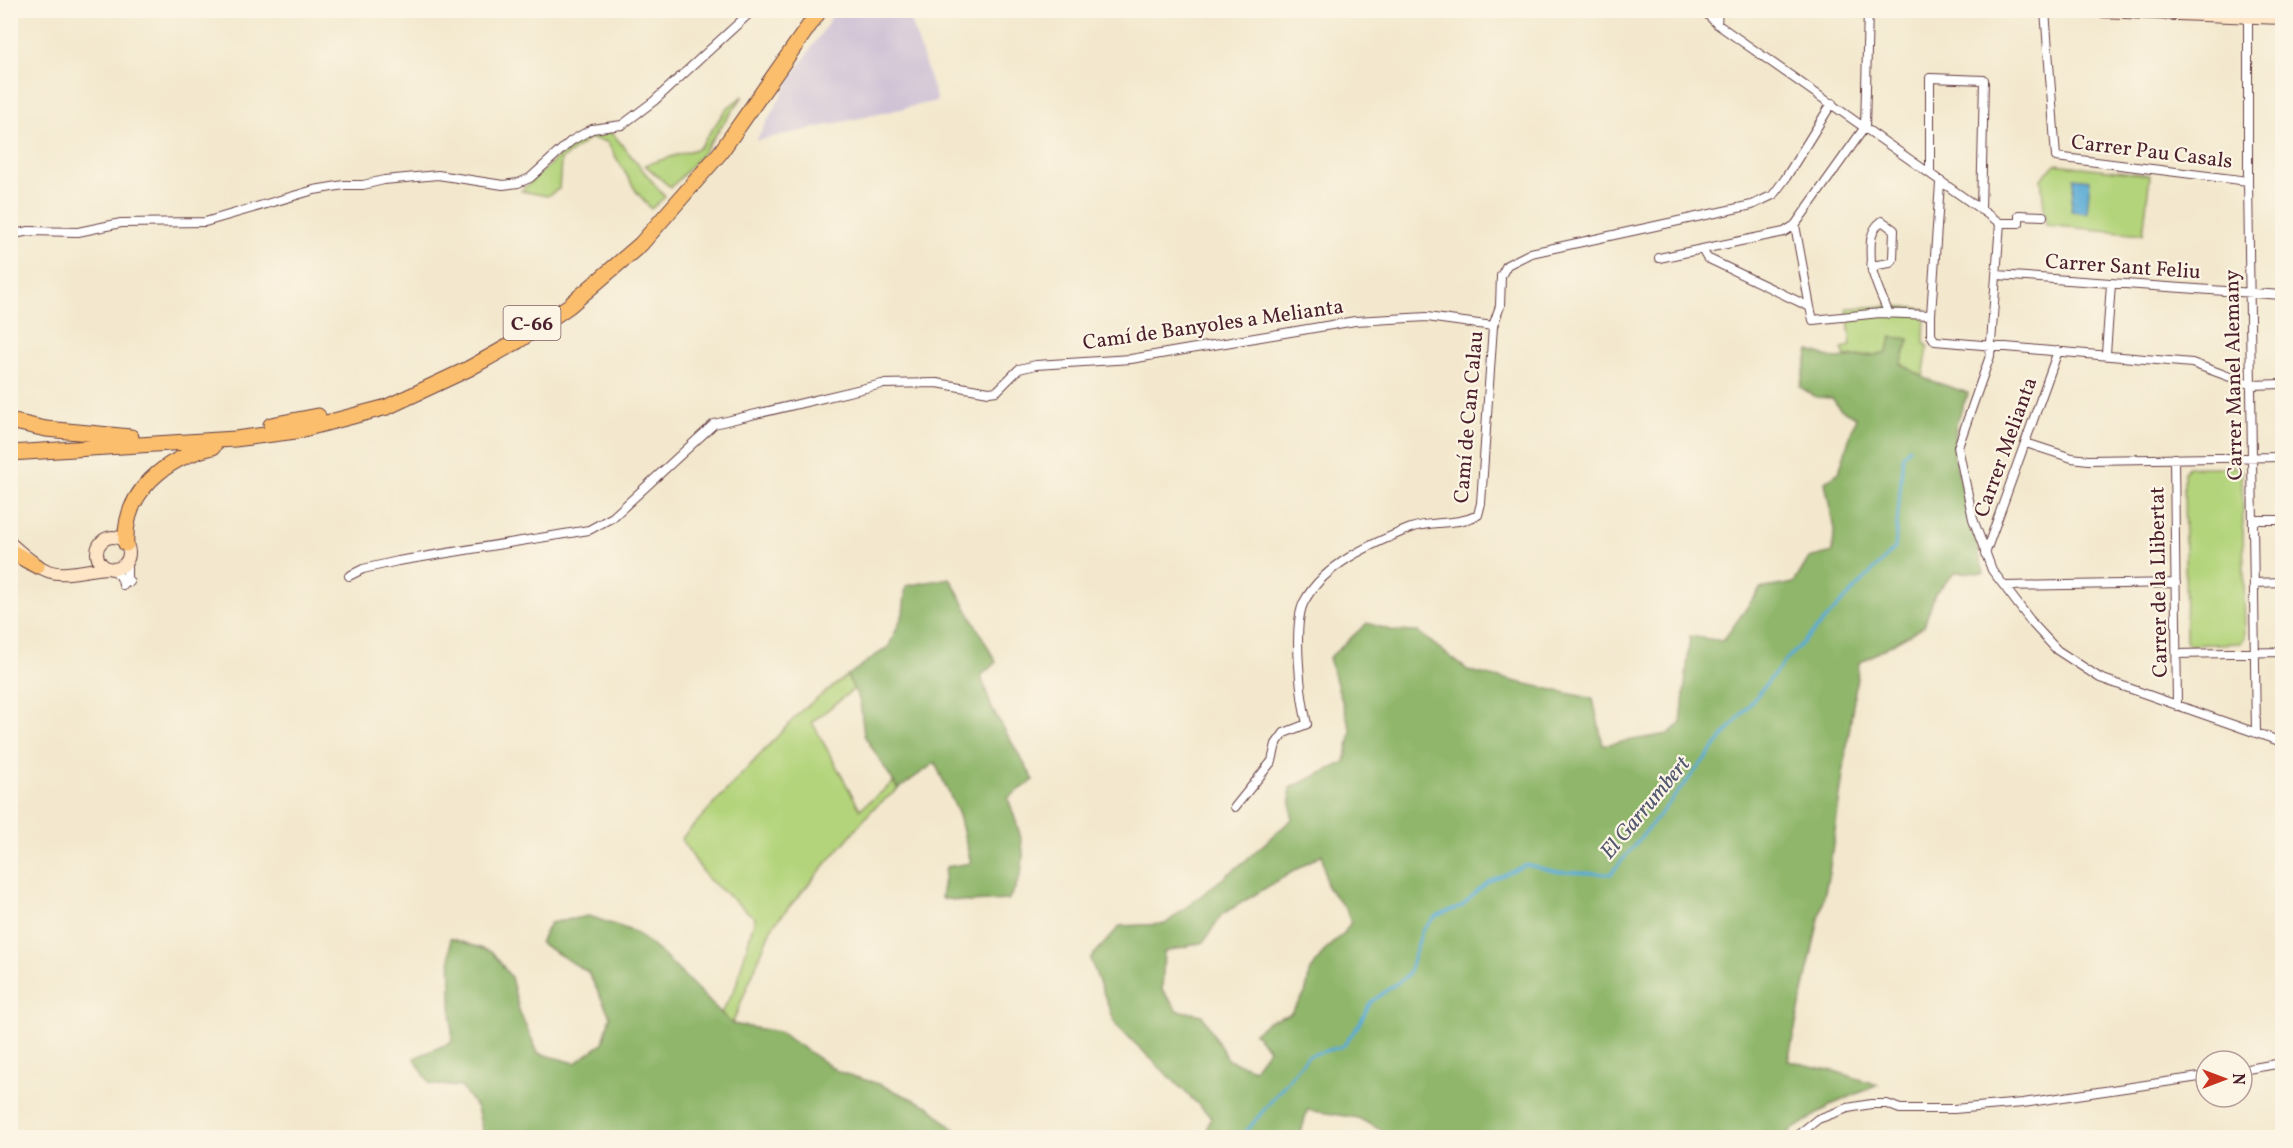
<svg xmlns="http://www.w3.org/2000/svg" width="2293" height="1148" viewBox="0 0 2293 1148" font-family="Vollkorn,serif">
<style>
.industrial{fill:#ccbed4}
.green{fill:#b4d47b;stroke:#7f7a53;stroke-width:1.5}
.forest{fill:#8fb66b;stroke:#6c6a4b;stroke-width:1.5;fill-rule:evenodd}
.water{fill:#5bacd5;stroke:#526680;stroke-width:1.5}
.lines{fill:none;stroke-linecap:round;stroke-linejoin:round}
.stream{stroke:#5bacd5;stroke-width:3}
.street-casing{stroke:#633d43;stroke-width:10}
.secondary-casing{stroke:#633d43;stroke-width:14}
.highway-casing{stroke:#633d43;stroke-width:17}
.street{stroke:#fff;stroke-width:8}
.secondary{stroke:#fde5c5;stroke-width:12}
.highway{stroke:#fabe6d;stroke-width:15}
.labels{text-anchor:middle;stroke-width:4.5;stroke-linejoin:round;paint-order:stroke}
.shield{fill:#fcf5e5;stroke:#7f5f63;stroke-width:1.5}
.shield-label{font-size:20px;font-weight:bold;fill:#4a1f2b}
.street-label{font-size:21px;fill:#4a1f2b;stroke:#fcf5e5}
.water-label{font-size:22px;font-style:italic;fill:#51576f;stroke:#fcf5e5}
</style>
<rect width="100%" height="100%" fill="#fcf5e5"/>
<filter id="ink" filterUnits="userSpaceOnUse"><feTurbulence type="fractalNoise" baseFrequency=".0167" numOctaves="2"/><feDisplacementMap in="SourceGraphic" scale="12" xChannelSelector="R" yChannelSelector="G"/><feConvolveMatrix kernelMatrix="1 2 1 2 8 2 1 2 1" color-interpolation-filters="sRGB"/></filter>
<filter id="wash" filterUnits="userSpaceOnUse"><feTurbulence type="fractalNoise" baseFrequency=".008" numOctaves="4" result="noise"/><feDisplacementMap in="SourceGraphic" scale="24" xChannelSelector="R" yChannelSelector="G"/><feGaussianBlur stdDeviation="1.35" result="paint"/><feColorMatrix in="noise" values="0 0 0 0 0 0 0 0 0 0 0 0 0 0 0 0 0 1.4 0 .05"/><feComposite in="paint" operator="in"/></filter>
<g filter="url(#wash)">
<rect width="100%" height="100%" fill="#f3e8cd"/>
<path class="industrial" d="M836 11H908L937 101 756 141 790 80Z"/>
<path class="green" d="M743 96 701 155 671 188 645 165 699 148 727 108Z
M598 130 613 134 665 197 651 209 636 191 607 142 590 138 561 160 559 189 547 196 521 191 577 140Z
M2055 164 2150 175 2143 234 2046 225 2041 179Z
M1893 306 1925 309 1924 343 1928 347 1923 377 1901 364 1909 340 1892 337 1886 354 1845 357 1842 348 1851 346 1847 308Z
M2188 467H2239L2242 471 2245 637 2241 643 2189 645 2186 640 2184 473Z
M847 676 854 689 812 722 860 809 894 782 898 789 873 809 772 927 732 1024 721 1013 735 989 755 918 707 878 681 839 802 710Z"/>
<path class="forest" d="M1892 337 1909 339 1901 364 1926 379 1968 393 1956 424 1954 456 1984 573 1956 572 1935 593 1924 626 1859 663 1829 873 1788 1061 1834 1071 1878 1085 1833 1104 1781 1137H1388L1389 1134 1358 1118 1307 1110 1300 1137H1205L1211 1117 1116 1025 1090 959 1120 926 1165 924 1246 860 1292 819 1290 788 1345 762 1351 731 1329 658 1367 623 1394 631 1418 632 1469 671 1593 699 1603 745 1668 734 1681 723 1690 636 1723 641 1760 589 1794 583 1809 558 1833 552 1834 529 1825 482 1839 472 1856 417 1840 409 1832 398 1816 397 1800 387 1809 351 1836 359 1886 354ZM1322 854 1327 887 1346 909 1351 922 1344 933 1325 950 1310 972 1305 994 1290 1014 1269 1021 1254 1033 1269 1049 1254 1069 1228 1060 1202 1015 1177 1010 1162 990 1164 952 1204 942 1221 915Z
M950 578 996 662 981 676 992 709 1034 780 1008 798C1021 837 1034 862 1008 900L968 902 941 898 946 867 971 863 959 815 935 763 898 789 864 735 860 701 847 676 889 646 903 614 906 586Z
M589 916 635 932 663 955 732 1024 779 1032 839 1072 879 1084 928 1106 963 1137 718 1138 712 1133 699 1138 484 1137 477 1108 461 1087 430 1084 414 1058 452 1042 450 938 492 952 511 977 519 1010 538 1053 575 1063 603 1043 610 1016 588 972 540 943 550 923Z"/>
<path class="water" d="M2074 178 2090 180 2087 213 2071 211Z"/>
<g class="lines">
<path class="stream" d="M1241 1138 1308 1056 1343 1046 1358 1026 1371 1002 1408 975 1422 931 1436 916 1461 907 1488 882 1526 865 1559 872 1611 874 1786 660 1895 548 1903 456 1909 448"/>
</g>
</g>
<g filter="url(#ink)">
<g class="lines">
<g class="street-casing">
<path id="street" d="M1703 10 1717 24 2000 223 1990 356 1958 447 1973 519 1992 570 2033 624 2057 650 2100 678 2282 742
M2045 10 2056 157 2248 181
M2248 17V181L2256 733
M1717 24 1718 10
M1930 173V78L1984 80 1981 210
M1940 183 1931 315V335L1935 341 2192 363 2252 385 2282 384
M2000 223H2019V215L2043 216
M1795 225 1810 307
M10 235 29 231 78 232 121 223 205 222 314 190 344 185H363L384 180 438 175 503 185 518 183 530 178 571 141 592 129 622 125 654 101 753 10
M1703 251 1707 258 1810 307 1813 320 1880 313 1931 315
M1659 258 1784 232 1795 225 1865 127 1868 10
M1872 271 1877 265 1890 263 1893 259 1894 230 1882 221C1867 232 1871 249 1871 266 1875 283 1882 298 1889 314
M1997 275 2282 295
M2106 354 2111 284
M2026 443 2072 458 2088 460 2282 457
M2174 458 2177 706
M2254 520H2282
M1985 554 2058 351
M127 561V578L130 582
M113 569 122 579 123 585
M349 576 363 569 398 561 589 530 613 517 714 424 882 384 937 383 989 392 997 391 1019 369 1036 365 1131 359 1355 321 1427 317 1493 326
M2255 583 2282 582
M2005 586 2176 583
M2177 654 2282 652
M1235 807 1272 761 1276 744 1284 733 1307 724C1301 699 1292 625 1304 602 1324 564 1373 543 1411 528 1433 520 1456 526 1478 515L1481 503 1493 326 1500 306 1501 276 1507 265 1531 253 1752 205 1773 195 1785 179 1832 103
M2242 1070 2282 1063
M1794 1138 1818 1119 1848 1108 1871 1104H1887L1900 1109H1954L2023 1103 2206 1076"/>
</g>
<g class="secondary-casing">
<path id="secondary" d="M2073 10 2282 18
M97 553a16 16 0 1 1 32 0a16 16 0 1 1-32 0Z
M10 543C54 583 53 574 106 568"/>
</g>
<g class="highway-casing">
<path id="highway" d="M10 421 46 429 131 437
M271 425 318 416
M10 453 235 439 296 431 387 407 468 369 518 341 569 306 641 244 720 153 820 10
M126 544C123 491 166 458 213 447
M10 551 37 566"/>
</g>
<use href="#street" class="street"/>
<use href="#secondary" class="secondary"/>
<use href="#highway" class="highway"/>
</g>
</g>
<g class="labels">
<rect class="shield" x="503.5" y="306" width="57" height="34" rx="4.5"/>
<g class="shield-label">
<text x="532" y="330">C-66</text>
</g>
<g class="street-label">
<text transform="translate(2152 151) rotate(7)" y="7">Carrer Pau Casals</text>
<text transform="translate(2123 266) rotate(4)" y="7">Carrer Sant Feliu</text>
<text transform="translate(1213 324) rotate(-8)" y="7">Camí de Banyoles a Melianta</text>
<text transform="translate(2233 375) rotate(-91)" y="7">Carrer Manel Alemany</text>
<text transform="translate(1468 417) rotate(-85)" y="7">Camí de Can Calau</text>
<text transform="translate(2005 447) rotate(-70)" y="7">Carrer Melianta</text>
<text transform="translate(2158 582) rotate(-91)" y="7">Carrer de la Llibertat</text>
</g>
<g class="water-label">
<text transform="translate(1644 807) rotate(-50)" y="8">El Garrumbert</text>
</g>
</g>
<rect width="2293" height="1148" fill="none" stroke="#fcf5e5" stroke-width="36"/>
<g transform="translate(2224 1079) rotate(90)"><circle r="28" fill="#fcf5e5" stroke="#b59f9b" stroke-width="1.5"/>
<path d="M0-4.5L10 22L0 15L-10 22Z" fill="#c8321e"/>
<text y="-9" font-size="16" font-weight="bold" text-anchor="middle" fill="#4a1f2b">N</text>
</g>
</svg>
